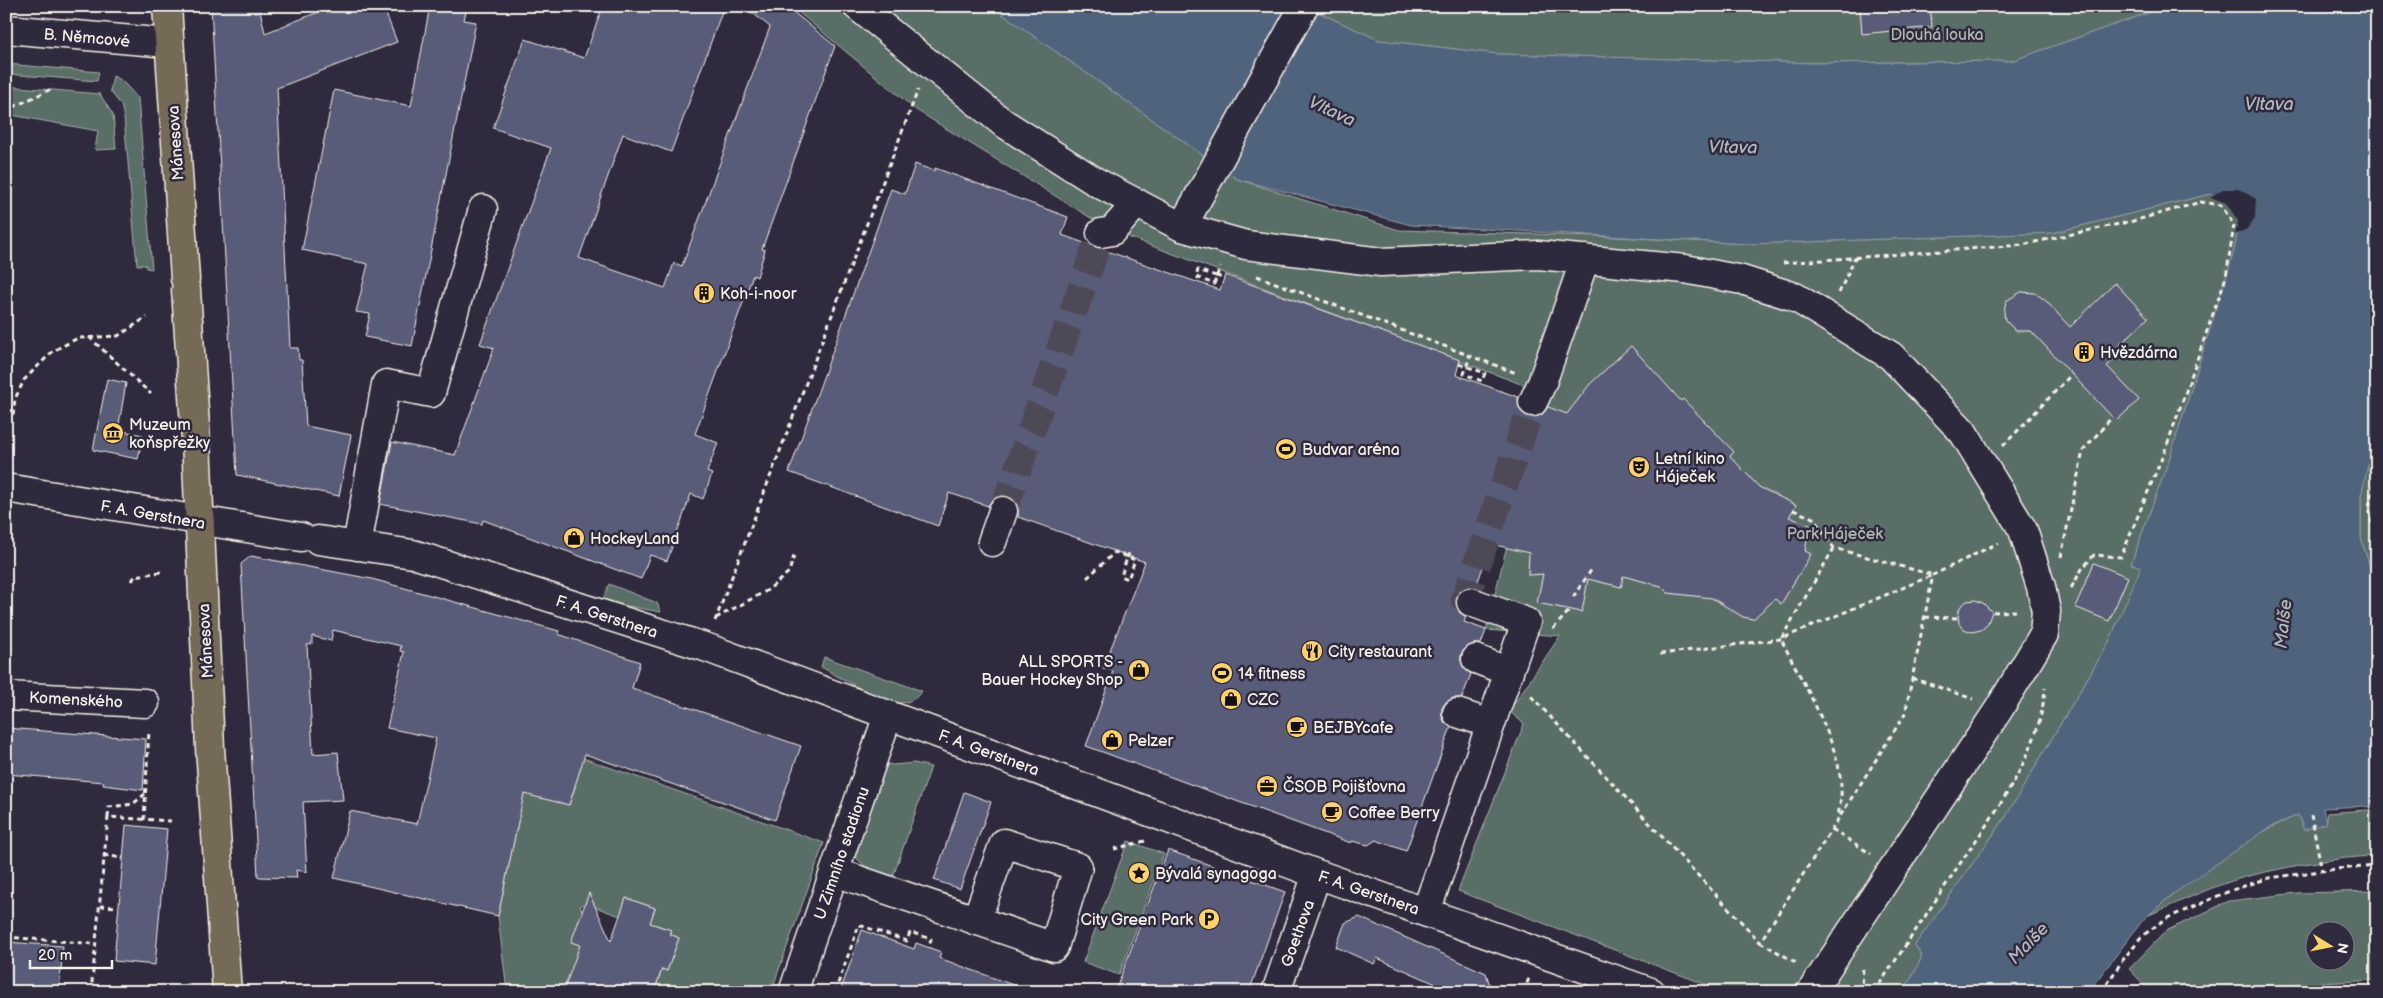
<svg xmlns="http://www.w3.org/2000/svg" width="2383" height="998" viewBox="0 0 2383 998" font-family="'Balsamiq Sans',sans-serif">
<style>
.green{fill:#5a6e68;stroke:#a7b0a8;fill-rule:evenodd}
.water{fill:#4f637b;stroke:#919ca7}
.pier{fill:#2f2a3d}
.building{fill:#595c79;stroke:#f4f1e8}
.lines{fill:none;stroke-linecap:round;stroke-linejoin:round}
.minor-tunnel{stroke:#4d4857;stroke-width:28;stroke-dasharray:28 14;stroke-linecap:butt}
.minor-casing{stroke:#f4f1e8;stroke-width:31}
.major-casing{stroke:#f4f1e8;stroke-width:31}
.path{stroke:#f4f1e8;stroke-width:3;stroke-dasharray:5 4;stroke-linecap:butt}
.minor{stroke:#2f2a3d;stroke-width:28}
.major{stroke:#756a55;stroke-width:28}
.path-bridge{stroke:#f4f1e8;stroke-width:3;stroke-dasharray:5 4;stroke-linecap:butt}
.labels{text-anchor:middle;stroke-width:5;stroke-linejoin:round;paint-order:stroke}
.park-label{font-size:16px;fill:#afb6ae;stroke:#2f2a3d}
.street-label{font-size:16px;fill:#f4f1e8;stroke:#2f2a3d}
.poi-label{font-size:16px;fill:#f4f1e8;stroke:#2f2a3d;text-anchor:start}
.water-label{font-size:18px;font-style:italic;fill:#b2b8bc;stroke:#2f2a3d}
</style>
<rect width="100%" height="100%" fill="#2f2a3d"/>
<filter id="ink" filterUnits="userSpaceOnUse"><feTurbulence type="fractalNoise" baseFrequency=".02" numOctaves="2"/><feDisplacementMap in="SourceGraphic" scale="10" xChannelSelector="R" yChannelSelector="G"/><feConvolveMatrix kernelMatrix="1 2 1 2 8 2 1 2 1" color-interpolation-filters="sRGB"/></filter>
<g filter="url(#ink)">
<path class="green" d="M791 6H991L1237 179 1399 230 1596 236 1749 244 2052 233 2210 194 2228 201 2240 220 2233 255 2169 460 2131 564 2142 566 2109 642 2005 818 1915 945 1922 956 1915 972 1902 992H1726L1458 891 1524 724 1509 711 1560 636 1486 630 1545 393 1112 231 916 110Z
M1304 6H2168L2011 61 1814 63 1497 54 1379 40Z
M6 64 99 72 97 81 6 74Z
M113 76 121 80 138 98 152 269 146 268V265H137L124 117 121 105 110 91Z
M6 86 100 94 113 115 116 149 95 150 98 131 6 114Z
M2377 426V581L2373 578 2361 538V491Z
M609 584 657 603 661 612 621 605 603 599Z
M824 657 922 691C916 699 909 703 899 703 882 703 838 676 821 667Z
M535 741 824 843 771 992H654L662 969 667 971 679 938 670 934 671 930 657 925 649 926 655 908 626 898 620 916 595 907 592 901 580 906 583 913 572 942 584 947 563 992H507L498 916ZM560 782 576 785 569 805 554 801Z
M914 763 931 767 893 877 866 867 854 856 887 764 893 765Z
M2366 810 2377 812V856C2335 857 2285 867 2245 877 2212 886 2180 902 2149 915 2193 876 2243 838 2298 815L2304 830 2325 823 2327 813Z
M1128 841 1164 854 1119 975 1083 962Z
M2377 891V980L2151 992 2129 969 2166 931 2229 901 2297 893ZM2316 930H2346V960H2316Z"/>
<path class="water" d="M991 6H1304L1379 40 1497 54 1814 63 2011 61 2168 6H2377V426L2361 496V538L2373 578 2377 581V808L2363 806 2323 808 2326 823 2304 830 2298 815 2270 827 2173 894 2143 920 2088 992H1902L1915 972 1922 956 1915 945 2005 818 2109 642 2141 567 2131 564 2169 460 2233 255 2240 220 2228 201 2210 194 2052 233 1749 244 1411 225 1237 179Z"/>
<path class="pier" d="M2223 189H2239L2256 199 2255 218 2247 229 2235 235 2238 221 2226 203 2210 197Z"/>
<path class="building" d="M211 6H259L265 33 334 6H383L397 42 277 88 290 348H298L299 360H302L306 426 351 435 339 496 237 475Z
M430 6H467L464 20 476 22 412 346 365 337 370 314 356 312 368 264 302 250 334 90 411 106Z
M603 6H724L671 152 623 134 579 258 665 288 674 263 682 266 770 27 744 6H786L835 46 762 249 765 250 757 277 753 275 695 434 718 443 707 472 712 474 703 499 691 494 667 561 650 555 641 579 483 520 482 524 380 504 392 442 455 455 494 348 480 344 551 148 493 128 525 39 584 58Z
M1860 6H1930L1932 27 1862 34Z
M915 164 934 171 935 168 1068 217 1062 235 1095 247 1220 290 1225 275 1460 360 1456 375 1518 397 1520 410 1527 416 1535 417 1541 415 1548 407 1567 414 1590 384 1631 346 1681 401 1683 399 1734 452 1730 456 1759 487 1796 505 1789 517 1810 525 1805 551 1811 554 1781 604 1775 599 1753 619 1743 617 1712 598 1668 593 1661 586 1623 576 1621 587 1588 579 1582 612 1537 603 1543 574 1528 575 1529 553 1491 544 1476 587H1469L1461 590 1456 597V604L1459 612 1466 617 1464 622 1486 630 1481 644H1474L1467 647 1461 654V661L1464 668 1471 674 1462 698H1453L1446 702 1442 708V717L1445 723 1451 727 1406 851 1376 840 1368 845 1352 841 1351 843 1086 746 1113 671 1103 668 1145 562 1018 517V508L1015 501 1008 496H1000L993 499 988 506 949 493 938 526 789 472 891 189 905 194Z
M2115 283 2148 318 2114 350 2119 355 2107 366 2139 400 2116 421 2031 331H2016L2005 320 2004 311 2006 301 2021 292 2035 293 2045 300 2070 327Z
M107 379 126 383 118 430 143 435 138 459 93 450Z
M251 556 372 579 559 631 558 634 640 662 632 688 801 746 775 820 585 754 569 805 524 794 498 916 334 878 350 811 417 824 436 738 387 728 404 652 400 651 401 646 333 630 331 641 312 636V644L307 645 313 754 338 752 343 800 303 802 307 872 296 870 297 878 258 877 241 564Z
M2094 563 2128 577 2109 621 2075 607Z
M1975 600 1983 603 1992 612 1987 625 1981 630 1972 632 1964 629 1959 623 1958 615 1960 607 1967 601Z
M6 728 146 739 143 790 103 785 104 782 6 774Z
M964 792 991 802 960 889 934 880Z
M126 825 167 829 155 965 114 961Z
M1168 850 1285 892 1249 992H1115Z
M589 893 611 941 626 898 655 908 650 923 671 930 670 934 679 938 667 971 662 969 654 992H563L580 945 571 942Z
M1359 917 1486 973 1492 992H1454L1377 958 1374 964 1336 947 1345 923Z
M862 930 914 949 916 943 941 952 939 958 1024 989 1023 992H840Z
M6 942 63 946 59 992H6Z"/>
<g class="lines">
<path class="minor-tunnel" d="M1003 511 1101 233
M1471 602 1465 599 1533 402"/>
<g class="minor-casing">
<path id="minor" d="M857 6 1002 122 1096 182 1182 227 1246 245 1381 262 1538 255 1685 269 1742 280 1795 297 1891 356 1963 432 2023 530 2041 587 2046 611 2044 634 1999 709 1811 992
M6 29 168 43
M1182 227 1304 6
M1101 233 1112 231 1137 203
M1533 402 1542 383 1585 259
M6 488 301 537
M318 540 413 554 705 647 1317 874 1651 992
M992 542 1003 511
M357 546 386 384 431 393 483 209
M1476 659 1509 672
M6 696 145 703
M1457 713 1491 724
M835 872 1054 947 1078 867 1004 843 976 921
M1426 912 1526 622 1471 602
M793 992 888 715
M1276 992 1317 874"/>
</g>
<g class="major-casing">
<path id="major" d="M167 6 185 279
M186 290 196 441 210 748 227 992"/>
</g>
<path class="path" d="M6 112 7 110 49 90 51 85
M1783 263 2021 245 2133 221 2201 202 2221 205 2234 225 2226 277 2166 448 2121 557 2094 555 2082 569 2070 590
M1216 276 1198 270 1196 277 1214 284 1220 267
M1257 276 1516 373
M1839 293 1855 257
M89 337 151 394
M1468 367 1485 373 1482 381 1464 374 1470 356
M6 420 13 415 15 399 24 380 53 351 78 338 118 336 147 317
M2003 446 2072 374
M2377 466 2369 507 2377 549
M1793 510 1813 518 1834 548 1933 575
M1834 548 1781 639C1801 680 1840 742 1841 787 1842 797 1839 808 1838 818
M2061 557 2083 451 2112 417
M1087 578 1115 552 1135 560 1128 579 1121 576 1127 558
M132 581 135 576 161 572
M1573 597 1592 569
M1993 612 2018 611
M1925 617 1958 618
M716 618 768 590 789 572 794 556
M715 621 918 90
M1553 629 1570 610
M1660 654 1781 639 1933 575
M1912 678 1973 699
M1531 696 1760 942 1905 714 1933 575 1998 543
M2311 815 2322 871
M108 817 109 807 133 804 146 793
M144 820 149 730
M1832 829 1871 854
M1114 849 1145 841
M104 855 123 858
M100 906 118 907
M6 937 96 944
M1760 942 1797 963
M2106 985 2117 992
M91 992 108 817 171 821
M835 992 859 925 907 941 910 932 931 939 929 948
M1524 992 1529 978
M1862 992 1863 965
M1874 992C1902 951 1930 909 1957 868 1994 813 2040 756 2045 688
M2102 992 2122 961 2141 937 2165 919 2232 890 2269 878 2336 869 2377 866"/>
<use href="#minor" class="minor"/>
<use href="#major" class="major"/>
<path class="path-bridge" d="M1216 276 1224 278
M1459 364 1468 367
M1127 558 1130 551"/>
</g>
</g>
<defs>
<g id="building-disc" transform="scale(1.125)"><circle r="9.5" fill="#ffd166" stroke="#2f2a3d"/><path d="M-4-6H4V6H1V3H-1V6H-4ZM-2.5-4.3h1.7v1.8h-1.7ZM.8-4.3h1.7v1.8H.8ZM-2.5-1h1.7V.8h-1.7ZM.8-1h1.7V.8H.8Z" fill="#111"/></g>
<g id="museum-disc" transform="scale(1.125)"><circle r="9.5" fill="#ffd166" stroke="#2f2a3d"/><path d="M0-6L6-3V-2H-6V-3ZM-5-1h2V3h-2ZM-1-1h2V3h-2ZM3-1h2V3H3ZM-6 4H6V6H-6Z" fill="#111"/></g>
<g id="stadium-disc" transform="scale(1.125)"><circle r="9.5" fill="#ffd166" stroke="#2f2a3d"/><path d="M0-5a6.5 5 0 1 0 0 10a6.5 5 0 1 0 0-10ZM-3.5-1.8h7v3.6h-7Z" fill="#111"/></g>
<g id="theatre-disc" transform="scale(1.125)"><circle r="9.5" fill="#ffd166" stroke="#2f2a3d"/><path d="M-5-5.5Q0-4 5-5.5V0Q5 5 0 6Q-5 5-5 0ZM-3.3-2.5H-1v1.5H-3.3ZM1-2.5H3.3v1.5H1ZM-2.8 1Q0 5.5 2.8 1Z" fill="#111"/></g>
<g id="shop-disc" transform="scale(1.125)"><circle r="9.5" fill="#ffd166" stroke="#2f2a3d"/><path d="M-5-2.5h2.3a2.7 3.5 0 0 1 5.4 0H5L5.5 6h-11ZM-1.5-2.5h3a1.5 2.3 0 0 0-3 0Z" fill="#111"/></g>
<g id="restaurant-disc" transform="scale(1.125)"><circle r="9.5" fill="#ffd166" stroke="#2f2a3d"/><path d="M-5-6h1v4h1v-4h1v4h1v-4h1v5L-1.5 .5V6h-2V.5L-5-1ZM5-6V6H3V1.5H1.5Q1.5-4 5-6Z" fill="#111"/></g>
<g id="cafe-disc" transform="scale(1.125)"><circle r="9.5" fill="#ffd166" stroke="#2f2a3d"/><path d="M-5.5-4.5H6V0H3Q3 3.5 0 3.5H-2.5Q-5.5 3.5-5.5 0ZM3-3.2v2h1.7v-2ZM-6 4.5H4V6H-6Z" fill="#111"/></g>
<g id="office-disc" transform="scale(1.125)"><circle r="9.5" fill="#ffd166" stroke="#2f2a3d"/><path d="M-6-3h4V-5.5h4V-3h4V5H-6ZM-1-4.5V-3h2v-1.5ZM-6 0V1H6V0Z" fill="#111"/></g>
<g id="sight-disc" transform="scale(1.125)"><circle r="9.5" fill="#ffd166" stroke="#2f2a3d"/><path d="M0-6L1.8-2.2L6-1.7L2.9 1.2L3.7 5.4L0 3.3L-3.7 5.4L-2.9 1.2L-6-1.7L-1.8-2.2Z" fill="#111"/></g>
<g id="parking-disc" transform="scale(1.125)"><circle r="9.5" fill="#ffd166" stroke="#2f2a3d"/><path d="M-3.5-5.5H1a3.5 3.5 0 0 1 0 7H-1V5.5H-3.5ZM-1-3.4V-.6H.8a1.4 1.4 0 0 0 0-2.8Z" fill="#111"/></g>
</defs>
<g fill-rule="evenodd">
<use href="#building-disc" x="704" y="293"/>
<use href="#building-disc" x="2084" y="352"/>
<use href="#museum-disc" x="113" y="433"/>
<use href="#stadium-disc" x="1286" y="449"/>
<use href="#theatre-disc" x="1639" y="467"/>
<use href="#shop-disc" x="574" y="538"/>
<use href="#restaurant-disc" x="1312" y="651"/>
<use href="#shop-disc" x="1139" y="670"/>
<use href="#stadium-disc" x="1222" y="673"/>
<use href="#shop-disc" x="1231" y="699"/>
<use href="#cafe-disc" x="1297" y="727"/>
<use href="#shop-disc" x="1112" y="740"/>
<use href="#office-disc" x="1267" y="786"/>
<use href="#cafe-disc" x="1332" y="812"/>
<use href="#sight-disc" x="1139" y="873"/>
<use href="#parking-disc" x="1209" y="919"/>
</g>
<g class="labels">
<g class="park-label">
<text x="1937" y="40">Dlouhá louka</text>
<text x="1835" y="539">Park Háječek</text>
</g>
<g class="street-label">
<text transform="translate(87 37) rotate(5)" y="6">B. Němcové</text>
<text transform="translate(175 143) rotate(-94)" y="6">Mánesova</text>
<text transform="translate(153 514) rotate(10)" y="6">F. A. Gerstnera</text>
<text transform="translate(607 616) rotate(18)" y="6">F. A. Gerstnera</text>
<text transform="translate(205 641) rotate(-93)" y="6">Mánesova</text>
<text transform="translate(76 699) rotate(3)" y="6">Komenského</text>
<text transform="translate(989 752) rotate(20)" y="6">F. A. Gerstnera</text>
<text transform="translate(841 853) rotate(-71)" y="6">U Zimního stadionu</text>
<text transform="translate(1369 892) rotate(19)" y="6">F. A. Gerstnera</text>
<text transform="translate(1297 933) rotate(-70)" y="6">Goethova</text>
</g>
<g class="poi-label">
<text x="720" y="299">Koh-i-noor</text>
<text x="2100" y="358">Hvězdárna</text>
<text x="129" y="430">Muzeum<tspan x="129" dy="18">koňspřežky</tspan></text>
<text x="1302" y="455">Budvar aréna</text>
<text x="1655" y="464">Letní kino<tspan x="1655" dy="18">Háječek</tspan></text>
<text x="590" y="544">HockeyLand</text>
<text x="1328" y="657">City restaurant</text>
<text x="1123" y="667" text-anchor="end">ALL SPORTS -<tspan x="1123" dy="18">Bauer Hockey Shop</tspan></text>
<text x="1238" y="679">14 fitness</text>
<text x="1247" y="705">CZC</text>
<text x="1313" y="733">BEJBYcafe</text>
<text x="1128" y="746">Pelzer</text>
<text x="1283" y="792">ČSOB Pojišťovna</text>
<text x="1348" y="818">Coffee Berry</text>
<text x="1155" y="879">Bývalá synagoga</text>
<text x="1193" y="925" text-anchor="end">City Green Park</text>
</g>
<g class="water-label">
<text x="2269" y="110">Vltava</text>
<text transform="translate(1332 111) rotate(25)" y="6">Vltava</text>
<text transform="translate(1733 147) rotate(1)" y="6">Vltava</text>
<text transform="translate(2283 624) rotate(-84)" y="6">Malše</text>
<text transform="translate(2028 943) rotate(-46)" y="6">Malše</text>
</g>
</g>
<rect width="2383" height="998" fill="none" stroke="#2f2a3d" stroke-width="25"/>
<rect x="12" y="12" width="2358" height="973" fill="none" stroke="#f4f1e8" stroke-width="2" filter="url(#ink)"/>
<g transform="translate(2330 946) rotate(100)"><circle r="24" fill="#2f2a3d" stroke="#7e7a81"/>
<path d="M0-4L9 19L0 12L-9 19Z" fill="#ffd166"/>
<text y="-8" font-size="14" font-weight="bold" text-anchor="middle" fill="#f4f1e8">N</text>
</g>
<path d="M30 960v8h82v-8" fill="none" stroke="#f4f1e8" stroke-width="2.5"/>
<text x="38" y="960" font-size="15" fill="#f4f1e8" stroke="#2f2a3d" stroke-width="4" paint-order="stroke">20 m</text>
</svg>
